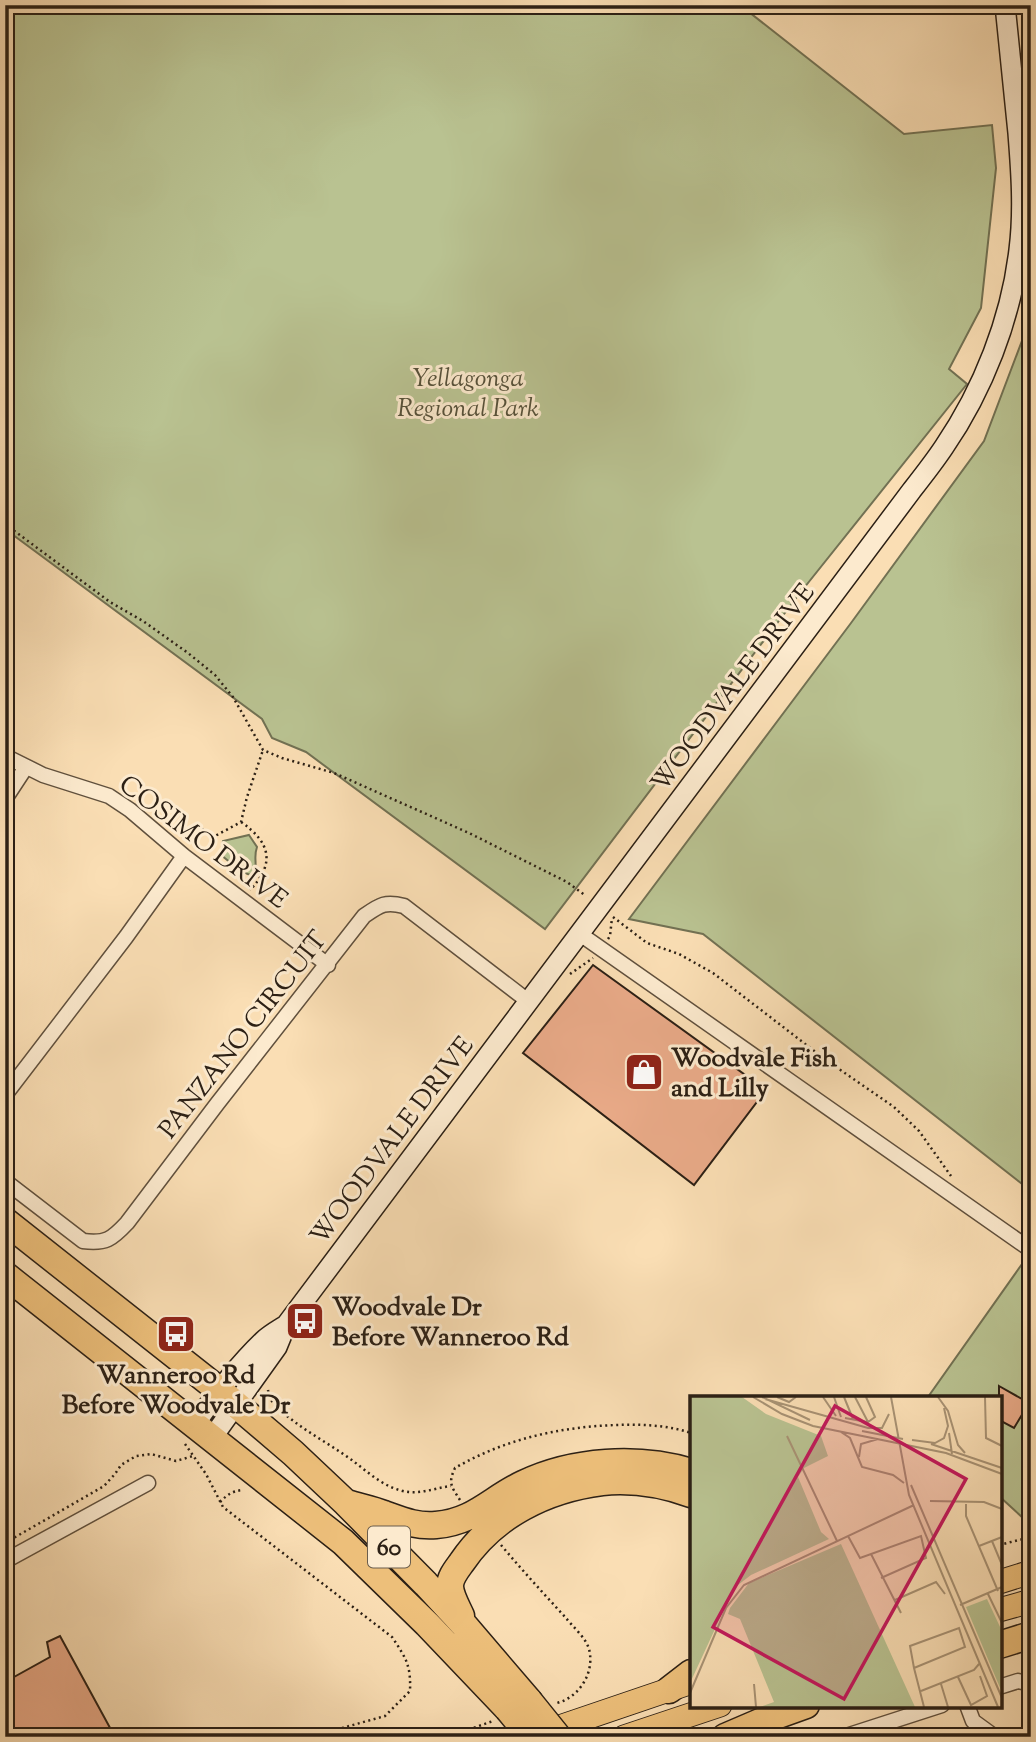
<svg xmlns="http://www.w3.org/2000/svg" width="1036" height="1742" viewBox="0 0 1036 1742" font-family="'Sorts Mill Goudy',serif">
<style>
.green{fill:#b9c291;stroke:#727153;stroke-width:2}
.building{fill:#e9aa88;stroke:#2c2015;stroke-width:2}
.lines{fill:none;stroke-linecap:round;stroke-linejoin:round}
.street-casing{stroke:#60503d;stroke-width:17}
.secondary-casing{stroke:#2c2015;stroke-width:22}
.primary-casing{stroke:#2c2015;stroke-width:25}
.highway-casing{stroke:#2c2015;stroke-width:29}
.path{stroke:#2c2015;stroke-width:2.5;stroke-dasharray:2 3.5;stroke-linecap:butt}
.street{stroke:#fceace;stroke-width:14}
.secondary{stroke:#fceace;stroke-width:19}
.primary{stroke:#edbf7a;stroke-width:23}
.highway{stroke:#edbf7a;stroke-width:26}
.highway-bridge-casing{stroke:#2c2015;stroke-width:29;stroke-linecap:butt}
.highway-bridge{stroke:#edbf7a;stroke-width:26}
.labels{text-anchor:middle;stroke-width:6;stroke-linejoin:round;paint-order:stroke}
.shield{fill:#fceace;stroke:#6a5d4c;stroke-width:2}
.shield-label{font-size:24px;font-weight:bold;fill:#2c2015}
.park-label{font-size:26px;font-style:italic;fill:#56513a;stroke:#fceace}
.street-label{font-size:26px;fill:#2c2015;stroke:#fceace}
.poi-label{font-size:26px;font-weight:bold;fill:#2c2015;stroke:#fceace;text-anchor:start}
.inset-road{fill:none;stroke:#a89274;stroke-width:2}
.view{fill:#c2185b;fill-opacity:0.15;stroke:#c2185b;stroke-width:3.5}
.inset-edge{fill:none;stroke:#2c2015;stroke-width:3.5}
</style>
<rect width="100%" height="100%" fill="#fadeb4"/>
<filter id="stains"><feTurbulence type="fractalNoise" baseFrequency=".00286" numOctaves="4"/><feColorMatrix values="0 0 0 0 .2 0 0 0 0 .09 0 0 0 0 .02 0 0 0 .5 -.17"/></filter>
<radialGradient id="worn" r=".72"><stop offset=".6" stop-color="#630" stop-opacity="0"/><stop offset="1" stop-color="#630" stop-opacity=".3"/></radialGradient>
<path class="green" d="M5 5H740L904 134 992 125 996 168 981 308 949 369 967 384 800 593 545 929 306 752 272 738 262 719 5 529Z
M1031 317V1520L1023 1518 999 1496V1397H928L1022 1264 1026 1187 703 934 629 919 851 623 984 441Z
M249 835 257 847C253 858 258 863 254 876 241 873 231 863 221 855L223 841Z"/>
<path class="building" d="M593 965 766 1090 694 1185 523 1053Z
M999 1386 1029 1403 1014 1428 999 1420Z
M60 1636 115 1737H5V1682L50 1657 47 1642Z"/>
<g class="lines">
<g class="street-casing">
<path id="street" d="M5 756 43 775 109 796 130 810 184 856 328 965
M5 799 26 767
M580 934 1031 1250
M5 1095 126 937 184 856
M5 1181 83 1241C106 1244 112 1239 127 1223L217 1104 364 916C380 905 385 901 404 906L528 1001
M5 1561 148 1483
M999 1687 1018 1681 1031 1684
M967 1705 973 1721 995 1737
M843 1737 942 1705"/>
</g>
<g class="secondary-casing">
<path id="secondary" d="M195 1424C215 1395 237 1366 263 1341 269 1335 278 1330 286 1325
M212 1438 277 1347 286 1325 912 490C923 476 934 462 944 447 983 390 1011 319 1019 250 1024 211 1021 171 1018 133 1014 90 1009 48 1005 5"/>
</g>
<g class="primary-casing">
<path id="primary" d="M999 1582 1031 1572
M999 1610 1031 1601
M536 1735 686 1684
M624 1737 720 1705"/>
</g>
<g class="highway-casing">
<path id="highway" d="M5 1221 219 1390 293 1453 346 1503 426 1584 464 1625 529 1701
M5 1275 343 1542 427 1624 508 1709
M347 1503C359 1507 372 1509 384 1514 401 1520 417 1527 436 1525 474 1522 491 1499 523 1484 573 1460 638 1456 691 1472
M461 1616C457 1607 450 1595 450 1586 450 1577 457 1569 462 1562 494 1515 546 1489 602 1482 632 1479 663 1484 691 1494
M999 1645 1031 1635
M669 1690 691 1673
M725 1737 767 1719 806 1705"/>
</g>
<path class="path" d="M5 524 110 602 143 621 188 653 215 675 233 697 263 750 282 758 334 773 469 833 567 882 586 896
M241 822C270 842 276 863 250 890
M182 835C194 824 201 827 215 836L241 822 247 797 263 750
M613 917 647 943 679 954 713 973 826 1060 894 1107 919 1131 951 1176
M608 939 610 936 612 918
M570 974 593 958
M268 1390C269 1397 272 1403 278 1408 299 1428 325 1441 349 1458 366 1470 381 1486 403 1491 420 1495 434 1488 451 1486
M185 1444 206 1474 223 1507 392 1637C406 1658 411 1665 410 1691L385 1716 310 1737
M460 1500C451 1486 448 1483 455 1468 505 1439 559 1427 616 1425 641 1424 667 1425 691 1433
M220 1502C227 1495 232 1491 243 1490
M5 1543 104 1486 115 1474 121 1465 136 1456 151 1454 176 1461 193 1456
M501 1545C522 1570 544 1594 566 1618 573 1627 586 1638 589 1649 595 1672 580 1697 557 1703
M999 1545 1031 1537
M448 1737 493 1721"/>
<use href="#street" class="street"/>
<use href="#secondary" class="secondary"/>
<use href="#primary" class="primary"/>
<use href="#highway" class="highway"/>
<g class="highway-bridge-casing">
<path id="highway-bridge" d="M529 1701 558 1737
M508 1709 531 1737"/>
</g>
<use href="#highway-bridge" class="highway-bridge"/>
</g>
<defs>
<g id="shop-square" transform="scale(2.0125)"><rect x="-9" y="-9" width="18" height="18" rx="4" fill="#8f2418" stroke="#fceace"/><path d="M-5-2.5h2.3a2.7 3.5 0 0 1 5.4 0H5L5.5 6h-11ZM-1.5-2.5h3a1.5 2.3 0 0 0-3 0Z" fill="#fff"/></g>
<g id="bus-square" transform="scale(2.0125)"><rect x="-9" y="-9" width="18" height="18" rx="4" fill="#8f2418" stroke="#fceace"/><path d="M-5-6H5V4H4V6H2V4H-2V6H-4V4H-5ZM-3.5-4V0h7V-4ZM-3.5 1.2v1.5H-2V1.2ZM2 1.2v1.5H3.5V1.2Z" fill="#fff"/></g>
</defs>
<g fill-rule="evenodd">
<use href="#shop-square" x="644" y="1072"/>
<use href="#bus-square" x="305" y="1321"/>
<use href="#bus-square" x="176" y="1334"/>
</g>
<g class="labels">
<rect class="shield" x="368" y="1526.5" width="42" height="41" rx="5"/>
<g class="shield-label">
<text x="389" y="1555">60</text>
</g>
<g class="park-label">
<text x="468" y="386">Yellagonga<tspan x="468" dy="30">Regional Park</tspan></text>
</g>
<g class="street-label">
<text transform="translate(732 687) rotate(-53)" y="9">WOODVALE DRIVE</text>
<text transform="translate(204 841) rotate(37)" y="9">COSIMO DRIVE</text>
<text transform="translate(242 1034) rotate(-52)" y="9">PANZANO CIRCUIT</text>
<text transform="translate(391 1140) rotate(-53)" y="9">WOODVALE DRIVE</text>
</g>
<g class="poi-label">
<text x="671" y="1066">Woodvale Fish<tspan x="671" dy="30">and Lilly</tspan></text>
<text x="332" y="1315">Woodvale Dr<tspan x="332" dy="30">Before Wanneroo Rd</tspan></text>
<text x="176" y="1383" text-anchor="middle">Wanneroo Rd<tspan x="176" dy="30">Before Woodvale Dr</tspan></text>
</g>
</g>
<g transform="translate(690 1396)">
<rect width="312" height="312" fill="#fadeb4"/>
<path d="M0 1H52L76 18 131 40 138 60 114 72 108 81 131 136 139 143 61 179 44 192 0 287ZM151 148 225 311H70L84 306 50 223 38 218 40 212 59 187ZM297 203 311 233V294L276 211Z" fill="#b9c291"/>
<path class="inset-road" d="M63 1 92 18 123 30 256 57 312 78M72 1 120 24M87 1 99 6 106 1M133 1 146 20M144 1 151 21M154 1 163 23M165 1 178 26 185 21 176 1M201 1 219 99 308 311M248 1 258 15 268 49 275 57M295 1 296 42 312 50M75 3 178 32H192L199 18M155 22 177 26M172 35 213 43M151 36 160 42 172 71 203 79 214 87M259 37 262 58M97 40 147 145M222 44 245 47 254 42 258 30 254 12M241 48 312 72M169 61 171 48 188 43M221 89 312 302M240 105 294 106 312 113M276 108V120L308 195M158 140 170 162 231 140 236 162 191 182M302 145 312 169M289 150 312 141M181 158 211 217M298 198 312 227M205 204 246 186 255 198M270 209 312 191M224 272 275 251 269 232 220 250 224 272 234 311M268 281 281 309 297 300 290 280M64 288 66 311M251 288 258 311M231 295 284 274 289 268M0 297 36 212 54 189 224 109"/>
<path class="view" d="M145 10 276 83 154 303 23 231Z"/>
<rect width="312" height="312" class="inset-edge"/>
</g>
<rect width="1036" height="1742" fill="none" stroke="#fadeb4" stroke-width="28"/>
<rect x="7" y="7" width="1022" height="1728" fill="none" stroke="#2c2015" stroke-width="3.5"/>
<rect x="14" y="14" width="1008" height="1714" fill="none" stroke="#2c2015" stroke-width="2"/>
<rect width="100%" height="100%" filter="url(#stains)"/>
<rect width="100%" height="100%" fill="url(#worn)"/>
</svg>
